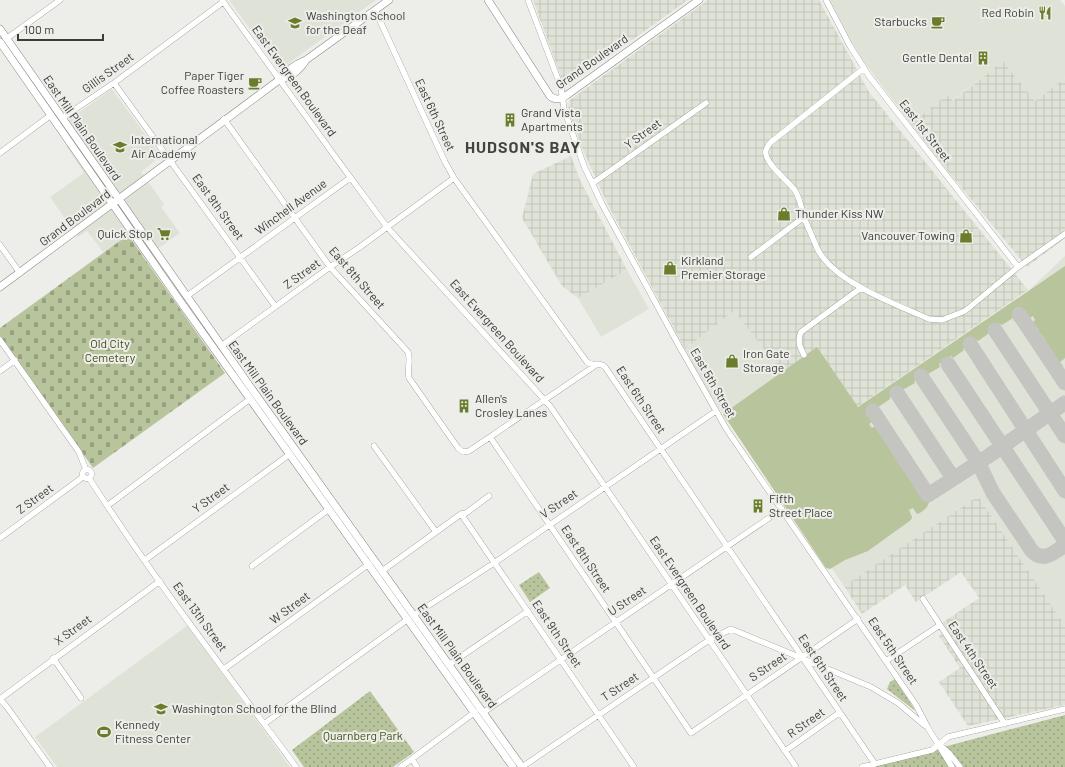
<svg xmlns="http://www.w3.org/2000/svg" width="1065" height="767" viewBox="0 0 1065 767" font-family="Barlow,sans-serif">
<style>
.built{fill:#dfe3d7}
.industrial{fill:url(#industrial-grid)}
.grass{fill:#b8c49c}
.cemetery{fill:url(#cemetery-stones)}
.park{fill:url(#park-dots)}
.lines{fill:none;stroke-linecap:round;stroke-linejoin:round}
.taxiway{stroke:#c4c5c0;stroke-width:15}
.minor-casing{stroke:#848681;stroke-width:6}
.major-casing{stroke:#848681;stroke-width:8}
.minor{stroke:#fff;stroke-width:5.5}
.major{stroke:#fff;stroke-width:7}
.labels{text-anchor:middle;stroke-width:4;stroke-linejoin:round;paint-order:stroke}
.poi-label{font-size:12px;fill:#3c3c3a;stroke:#edeee9;text-anchor:start}
.street-label{font-size:12px;fill:#3c3c3a;stroke:#edeee9}
.park-label{font-size:12px;fill:#435116;stroke:#edeee9}
.district-label{font-size:16px;font-weight:bold;letter-spacing:1px;fill:#424440;stroke:#edeee9}
</style>
<defs>
<pattern id="industrial-grid" width="8" height="8" patternUnits="userSpaceOnUse"><rect width="8" height="8" fill="#dfe3d7"/><path d="M0 4h8M4 0v8" fill="none" stroke="#c0c4b9"/></pattern>
<pattern id="cemetery-stones" width="16" height="16" patternUnits="userSpaceOnUse"><rect width="16" height="16" fill="#b8c49c"/><path d="M2 7V4a2 2 0 0 1 4 0v3zM10 15v-3a2 2 0 0 1 4 0v3z" fill="#97a080"/></pattern>
<pattern id="park-dots" width="8" height="8" patternUnits="userSpaceOnUse"><rect width="8" height="8" fill="#b8c49c"/><path d="M2 2h.1M6 6h.1" fill="none" stroke="#97a080" stroke-width="1.8" stroke-linecap="round"/></pattern>
</defs>
<rect width="100%" height="100%" fill="#edeee9"/>
<path class="built" d="M229 0H376L285 66 278 64 269 52 263 47Z
M829 0H1060L1065 6V78L1035 101 1003 61 952 101 947 95 911 124 861 58Z
M112 89 161 156 141 172 164 204 161 207 180 233 145 258 128 235 104 253 87 231 78 237 50 197 84 173 66 146 79 137 67 121Z
M1065 256V626L978 496 844 586 709 393 685 349 734 311 782 372 817 347 858 407 1028 291Z
M627 270 649 309 601 337 578 298Z
M188 625 290 767H57L35 737Z"/>
<path class="industrial" d="M533 0H688L569 85H567L563 82Z
M708 0H819L869 92 1028 290 857 407 817 348 782 372 734 311 685 349 607 203 582 148 572 121 568 106 570 100Z
M1003 61 1035 101 1065 78V238L1027 267 947 170 911 124 947 95 953 101Z
M571 156 580 180 627 270 578 298 562 286 522 218 533 174Z
M978 496 1065 626V705L968 726 939 682 960 668 939 636 948 630 942 623 979 598 961 572 916 602 905 585 862 614 844 586Z"/>
<path class="grass" d="M1065 266V358L1060 362 1063 366 1059 368 1057 367 1041 343 1045 339 1042 335 1037 337 1035 333 1039 330 1036 326 1032 329 1030 325 1035 320 1033 316 1027 320 1021 313 1017 315 1018 319 1014 321 1013 318 1002 325 1000 324 988 333V334L978 341 976 340 963 348 964 350 953 358 951 356 939 364 940 367 928 374 926 373 914 381 915 383 890 397V399L871 412 875 420 869 424 872 428 878 424 929 503C927 508 923 512 917 514L913 508 909 510 912 517 911 520 868 551 845 560 830 569 826 568 723 414 817 347 858 407Z"/>
<path class="cemetery" d="M128 235 225 373 93 468 0 336V328Z"/>
<path class="park" d="M539 572 550 588 530 602 519 585Z
M895 679 915 710H914L887 689 890 682Z
M370 691 414 752 393 767H304L292 750Z
M1065 715V767H862L932 750Z"/>
<g class="lines">
<path class="taxiway" d="M1019 314 1065 383
M995 330 1065 436
M970 344 1065 491
M948 364 1065 541
M921 376 978 462 993 493 1032 551C1043 563 1055 552 1065 545
M897 393 953 478
M873 411 928 495 987 457 1065 403"/>
<g class="minor-casing">
<path id="minor" d="M222 0 339 162 387 227 550 406 796 767
M528 0 561 87 564 109 584 166 602 204 678 344 727 430 916 705 928 728 952 767
M826 0 850 46 869 76 1018 267
M375 10 445 162 454 178 587 362C592 367 599 361 605 367L875 764
M6 39 60 0
M863 69 771 142C769 144 767 147 766 150 763 162 787 180 794 189 800 197 801 208 804 217 808 228 813 238 817 248 833 282 897 305 929 319L942 320 965 311 1018 267 1065 234
M114 83 275 306
M62 118 114 83 223 2
M224 119 330 267 408 352C411 360 407 369 409 378L458 448 463 452 469 451 490 437 596 365
M0 153 51 115
M593 183 706 103
M0 245 20 273
M751 257 804 217
M187 296 350 178
M0 340 79 452 86 470
M221 346 330 267 360 247 454 178
M804 355C800 347 797 341 801 332L861 288
M0 371 15 360
M490 437 691 733 858 619
M374 446 436 532
M82.5 474a4.5 4.5 0 1 1 9 0a4.5 4.5 0 1 1-9 0Z
M89 478C153 578 226 672 296 767
M107 506 250 399
M461 514 634 767
M0 538 83 477
M145 560 290 454
M252 566 329 509
M382 571 461 514 466 513 489 496
M923 599 1005 724
M414 615 494 563 716 411
M53 658 81 698
M886 661 940 625
M450 664 528 611
M224 669 369 564
M0 699 160 581
M0 699 7 707 50 767
M484 712 782 509
M264 724 408 619
M941 746 949 753 960 767
M785 751 839 713
M412 759 417 767
M401 767 475 712
M522 767 709 640 731 629 871 687 898 703 924 725
M862 767 932 750 948 737 1065 709"/>
</g>
<g class="major-casing">
<path id="major" d="M488 0 550 96C556 101 561 99 567 95L699 0
M0 29 249 385 522 767
M0 42 180 301 513 767
M279 80C291 77 300 70 306 60
M0 287 279 80C286 71 296 64 306 60L389 0"/>
</g>
<use href="#minor" class="minor"/>
<use href="#major" class="major"/>
</g>
<defs>
<g id="restaurant-bare" transform="scale(1.08)"><path d="M-5-6h1v4h1v-4h1v4h1v-4h1v5L-1.5 .5V6h-2V.5L-5-1ZM5-6V6H3V1.5H1.5Q1.5-4 5-6Z" fill="#6a7d2d" stroke="#edeee9" stroke-width="2.5" paint-order="stroke"/></g>
<g id="cafe-bare" transform="scale(1.08)"><path d="M-5.5-4.5H6V0H3Q3 3.5 0 3.5H-2.5Q-5.5 3.5-5.5 0ZM3-3.2v2h1.7v-2ZM-6 4.5H4V6H-6Z" fill="#6a7d2d" stroke="#edeee9" stroke-width="2.5" paint-order="stroke"/></g>
<g id="school-bare" transform="scale(1.08)"><path d="M0-5L7-2L0 1L-7-2ZM-4 1L0 2.5L4 1V4Q0 6-4 4Z" fill="#6a7d2d" stroke="#edeee9" stroke-width="2.5" paint-order="stroke"/></g>
<g id="building-bare" transform="scale(1.08)"><path d="M-4-6H4V6H1V3H-1V6H-4ZM-2.5-4.3h1.7v1.8h-1.7ZM.8-4.3h1.7v1.8H.8ZM-2.5-1h1.7V.8h-1.7ZM.8-1h1.7V.8H.8Z" fill="#6a7d2d" stroke="#edeee9" stroke-width="2.5" paint-order="stroke"/></g>
<g id="shop-bare" transform="scale(1.08)"><path d="M-5-2.5h2.3a2.7 3.5 0 0 1 5.4 0H5L5.5 6h-11ZM-1.5-2.5h3a1.5 2.3 0 0 0-3 0Z" fill="#6a7d2d" stroke="#edeee9" stroke-width="2.5" paint-order="stroke"/></g>
<g id="supermarket-bare" transform="scale(1.08)"><path d="M-6-5.5h2.5l.6 2H6L4.5 2H-2.5L-4.4-4H-6ZM-1.5 3.2a1.3 1.3 0 1 0 .1 0ZM3 3.2a1.3 1.3 0 1 0 .1 0Z" fill="#6a7d2d" stroke="#edeee9" stroke-width="2.5" paint-order="stroke"/></g>
<g id="stadium-bare" transform="scale(1.08)"><path d="M0-5a6.5 5 0 1 0 0 10a6.5 5 0 1 0 0-10ZM-3.5-1.8h7v3.6h-7Z" fill="#6a7d2d" stroke="#edeee9" stroke-width="2.5" paint-order="stroke"/></g>
</defs>
<g fill-rule="evenodd">
<use href="#restaurant-bare" x="1045" y="13"/>
<use href="#cafe-bare" x="938" y="22"/>
<use href="#school-bare" x="295" y="23"/>
<use href="#building-bare" x="983" y="58"/>
<use href="#cafe-bare" x="255" y="83"/>
<use href="#building-bare" x="510" y="120"/>
<use href="#school-bare" x="120" y="147"/>
<use href="#shop-bare" x="784" y="214"/>
<use href="#supermarket-bare" x="164" y="234"/>
<use href="#shop-bare" x="966" y="236"/>
<use href="#shop-bare" x="670" y="268"/>
<use href="#shop-bare" x="732" y="361"/>
<use href="#building-bare" x="464" y="406"/>
<use href="#building-bare" x="758" y="506"/>
<use href="#school-bare" x="161" y="709"/>
<use href="#stadium-bare" x="104" y="732"/>
</g>
<g class="labels">
<g class="poi-label">
<text x="1034" y="17" text-anchor="end">Red Robin</text>
<text x="306" y="20">Washington School<tspan x="306" dy="14">for the Deaf</tspan></text>
<text x="927" y="26" text-anchor="end">Starbucks</text>
<text x="972" y="62" text-anchor="end">Gentle Dental</text>
<text x="244" y="80" text-anchor="end">Paper Tiger<tspan x="244" dy="14">Coffee Roasters</tspan></text>
<text x="521" y="117">Grand Vista<tspan x="521" dy="14">Apartments</tspan></text>
<text x="131" y="144">International<tspan x="131" dy="14">Air Academy</tspan></text>
<text x="795" y="218">Thunder Kiss NW</text>
<text x="153" y="238" text-anchor="end">Quick Stop</text>
<text x="955" y="240" text-anchor="end">Vancouver Towing</text>
<text x="681" y="265">Kirkland<tspan x="681" dy="14">Premier Storage</tspan></text>
<text x="743" y="358">Iron Gate<tspan x="743" dy="14">Storage</tspan></text>
<text x="475" y="403">Allen's<tspan x="475" dy="14">Crosley Lanes</tspan></text>
<text x="769" y="503">Fifth<tspan x="769" dy="14">Street Place</tspan></text>
<text x="172" y="713">Washington School for the Blind</text>
<text x="115" y="729">Kennedy<tspan x="115" dy="14">Fitness Center</tspan></text>
</g>
<g class="street-label">
<text transform="translate(592 62) rotate(-35)" y="4">Grand Boulevard</text>
<text transform="translate(108 73) rotate(-36)" y="4">Gillis Street</text>
<text transform="translate(294 81) rotate(54)" y="4">East Evergreen Boulevard</text>
<text transform="translate(435 115) rotate(65)" y="4">East 6th Street</text>
<text transform="translate(82 128) rotate(55)" y="4">East Mill Plain Boulevard</text>
<text transform="translate(925 131) rotate(52)" y="4">East 1st Street</text>
<text transform="translate(643 134) rotate(-36)" y="4">Y Street</text>
<text transform="translate(218 207) rotate(54)" y="4">East 9th Street</text>
<text transform="translate(291 207) rotate(-36)" y="4">Winchell Avenue</text>
<text transform="translate(75 218) rotate(-37)" y="4">Grand Boulevard</text>
<text transform="translate(302 274) rotate(-36)" y="4">Z Street</text>
<text transform="translate(357 278) rotate(49)" y="4">East 8th Street</text>
<text transform="translate(497 331) rotate(48)" y="4">East Evergreen Boulevard</text>
<text transform="translate(713 383) rotate(60)" y="4">East 5th Street</text>
<text transform="translate(268 393) rotate(54)" y="4">East Mill Plain Boulevard</text>
<text transform="translate(641 400) rotate(56)" y="4">East 6th Street</text>
<text transform="translate(211 498) rotate(-36)" y="4">Y Street</text>
<text transform="translate(35 499) rotate(-36)" y="4">Z Street</text>
<text transform="translate(559 504) rotate(-34)" y="4">V Street</text>
<text transform="translate(586 559) rotate(56)" y="4">East 8th Street</text>
<text transform="translate(690 593) rotate(56)" y="4">East Evergreen Boulevard</text>
<text transform="translate(627 601) rotate(-34)" y="4">U Street</text>
<text transform="translate(290 608) rotate(-36)" y="4">W Street</text>
<text transform="translate(200 617) rotate(54)" y="4">East 13th Street</text>
<text transform="translate(73 630) rotate(-36)" y="4">X Street</text>
<text transform="translate(557 634) rotate(56)" y="4">East 9th Street</text>
<text transform="translate(893 651) rotate(56)" y="4">East 5th Street</text>
<text transform="translate(973 655) rotate(56)" y="4">East 4th Street</text>
<text transform="translate(457 656) rotate(54)" y="4">East Mill Plain Boulevard</text>
<text transform="translate(768 667) rotate(-34)" y="4">S Street</text>
<text transform="translate(823 668) rotate(56)" y="4">East 6th Street</text>
<text transform="translate(620 687) rotate(-34)" y="4">T Street</text>
<text transform="translate(806 723) rotate(-35)" y="4">R Street</text>
</g>
<g class="park-label">
<text x="110" y="348">Old City<tspan x="110" dy="14">Cemetery</tspan></text>
<text x="363" y="740">Quarnberg Park</text>
</g>
<g class="district-label">
<text x="523" y="153">HUDSON'S BAY</text>
</g>
</g>
<path d="M18 34v6h85v-6" fill="none" stroke="#3c3c3a" stroke-width="2"/>
<text x="24" y="34" font-size="12" fill="#3c3c3a" stroke="#edeee9" stroke-width="3" paint-order="stroke">100 m</text>
</svg>
